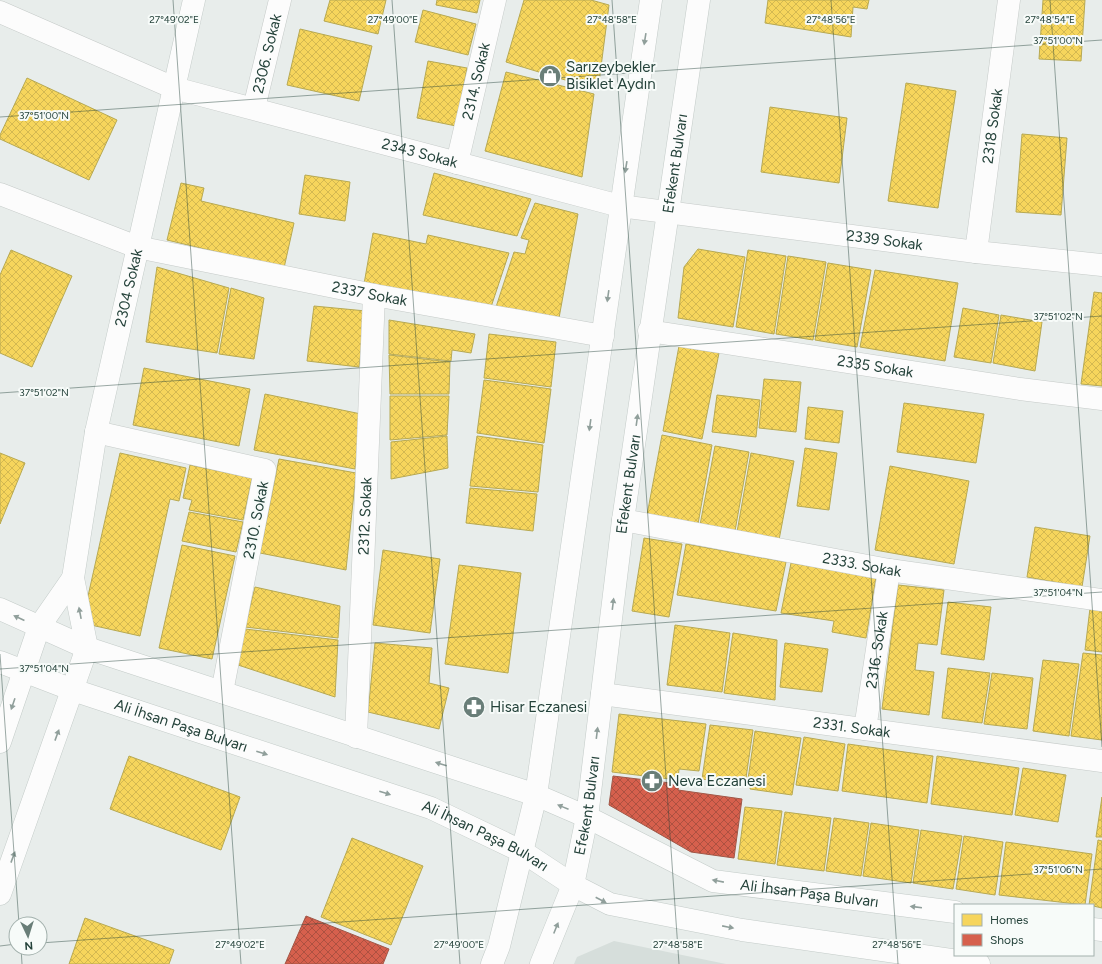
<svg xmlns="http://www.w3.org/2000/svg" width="1102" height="964" viewBox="0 0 1102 964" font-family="Figtree,sans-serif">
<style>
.built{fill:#d6dedb}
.homes{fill:url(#homes-cross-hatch);stroke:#b7a952}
.shops{fill:url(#shops-cross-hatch);stroke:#a15747}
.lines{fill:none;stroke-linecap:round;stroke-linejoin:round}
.street-casing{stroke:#c5cac8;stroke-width:23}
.secondary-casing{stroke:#c3cbc8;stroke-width:23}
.street{stroke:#fcfcfc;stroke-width:22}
.secondary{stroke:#fcfcfc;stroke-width:22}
.oneway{fill:#909f9b}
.ticks{fill:none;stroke:#24423a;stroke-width:1;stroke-opacity:0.45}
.labels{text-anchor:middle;stroke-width:4;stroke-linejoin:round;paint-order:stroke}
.street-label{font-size:15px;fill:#24423a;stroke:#f7fbf9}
.poi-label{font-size:15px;fill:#24423a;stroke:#f7fbf9;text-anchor:start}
.ticks-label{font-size:10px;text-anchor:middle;fill:#24423a;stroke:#f7fbf9;stroke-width:4;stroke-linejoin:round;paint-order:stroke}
</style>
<defs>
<pattern id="homes-cross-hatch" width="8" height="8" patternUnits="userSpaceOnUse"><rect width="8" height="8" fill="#f6d55c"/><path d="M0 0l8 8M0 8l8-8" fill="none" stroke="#d3b851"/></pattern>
<pattern id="shops-cross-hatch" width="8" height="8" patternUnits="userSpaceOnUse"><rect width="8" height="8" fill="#d6604d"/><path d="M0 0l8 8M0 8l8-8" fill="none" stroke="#ad5141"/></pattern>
</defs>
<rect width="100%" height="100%" fill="#e8edeb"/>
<path class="built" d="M614 941 726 964H574L577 957Z"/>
<path class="homes" d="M330 0H386L378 34 324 21Z
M437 0H480L477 13 436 5Z
M524 0H591L609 5 598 90 506 62Z
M768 0H869L867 9 853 7 851 37 765 23Z
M1043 0H1085L1081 61 1039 59Z
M423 10 476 24 468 55 415 42Z
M300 29 372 46 359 101 287 85Z
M428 61 467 68 456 126 417 118Z
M506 72 594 94 582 177 485 151Z
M27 78 117 120 89 180 0 139V135Z
M906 83 956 91 938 208 888 201Z
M770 107 847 118 839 183 761 172Z
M1022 134 1067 138 1061 215 1016 212Z
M434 173 531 199 517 236 423 215Z
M305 175 350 182 345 221 299 214Z
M181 183 204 188 201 201 294 223 284 268 167 240Z
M535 203 578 214 559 318 496 307 514 252 525 254 529 240 521 238Z
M373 233 426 244 428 235 509 253 491 307 364 284Z
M698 249 745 257 733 327 678 318 684 267Z
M11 250 72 276 32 367 0 353V275Z
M748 250 786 256 774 334 736 327Z
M788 256 826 262 813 340 776 334Z
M828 263 871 270 857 347 815 340Z
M157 267 229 288 217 353 146 342Z
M875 270 958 283 945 361 860 347Z
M231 288 264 298 254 359 219 354Z
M1094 292 1102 293V386L1081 384Z
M314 306 366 311 359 367 307 361Z
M963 308 999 315 991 363 954 357Z
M1001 315 1042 322 1035 371 993 363Z
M389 320 475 334 471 353 452 350 451 361 389 354Z
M489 334 556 342 551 387 484 378Z
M679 346 719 353 702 439 663 431Z
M389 355 450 362 449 394H390Z
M144 368 250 389 239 446 133 425Z
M764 379 801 382 796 432 759 428Z
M484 380 551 389 544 443 477 433Z
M265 394 361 414 355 469 254 450Z
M717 395 760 400 756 437 712 432Z
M390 396H449L447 435 390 440Z
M904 403 984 414 976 463 897 452Z
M808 407 843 411 839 443 805 439Z
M662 435 712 445 698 524 647 515Z
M447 436 448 468 391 479V442Z
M477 436 543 445 538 492 470 486Z
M715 446 749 452 735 531 700 525Z
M805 448 837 453 829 510 797 506Z
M0 453 25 463 0 524Z
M120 453 186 468 179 501 170 499 140 636 82 623Z
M751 453 794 461 779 540 737 532Z
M279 459 356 473 346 570 260 553Z
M190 465 252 478 243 520 189 510 192 500 183 498Z
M890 466 969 481 954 564 875 550Z
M470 488 537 494 533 531 466 523Z
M189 512 243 522 236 552 182 541Z
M1035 527 1090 536 1082 587 1027 577Z
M644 538 682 544 669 617 632 611Z
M686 544 786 562 776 611 677 595Z
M182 545 235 556 212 659 159 648Z
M383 550 440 559 430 633 373 625Z
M791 563 876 577 866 638 832 632 834 621 781 613Z
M459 565 521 573 508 673 445 664Z
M898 585 944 590 937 645 918 643 915 670 934 672 929 715 882 709Z
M255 587 340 606 338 638 245 627Z
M948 602 991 607 984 660 941 654Z
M1090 608 1102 610V652L1085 650Z
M675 625 730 633 722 692 667 685Z
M245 629 338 640 335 697 238 665Z
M733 633 777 640 775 700 724 693Z
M375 643 432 648 429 683 449 688 439 729 368 712Z
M785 643 828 649 822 692 780 687Z
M1083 653 1102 655V740L1071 736Z
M1043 660 1079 664 1069 736 1033 731Z
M948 668 990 673 982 723 942 718Z
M992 673 1033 678 1027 729 984 724Z
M619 714 706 724 699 771 679 769 678 780 612 772Z
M710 725 753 730 746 778 742 777 741 785 702 779Z
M755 731 801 738 792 795 750 789 752 779H748Z
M804 737 845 744 838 791 796 785Z
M848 744 933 756 927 803 842 791Z
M129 756 240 797 221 850 110 809Z
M937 756 1019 768 1012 815 931 804Z
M1023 768 1066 775 1058 822 1015 815Z
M1102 797V837H1096Z
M745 807 782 811 775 864 738 859Z
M785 812 831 818 824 871 777 865Z
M834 818 869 823 861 876 826 871Z
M871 823 919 830 911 883 863 876Z
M921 830 962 836 953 889 913 883Z
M964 836 1003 842 995 895 956 889Z
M352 838 423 866 391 945 321 917Z
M1098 840 1102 841V908L1089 905Z
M1006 842 1092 854 1085 905 999 895Z
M85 918 174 950 169 964H69Z"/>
<path class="shops" d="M613 776 679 784 678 790 742 799 734 858 691 852 609 805Z
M306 916 389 949 383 964H285Z"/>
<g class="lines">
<g class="street-casing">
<g id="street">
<path id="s1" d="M0 12 174 88 620 206 976 252 1102 265"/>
<path id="s2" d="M254 108 280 0"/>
<path id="s3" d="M457 163 495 0"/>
<path id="s4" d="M0 194 137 247 374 295 603 336"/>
<path id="s5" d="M976 252 1009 0"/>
<path id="s6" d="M649 331 1020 389 1102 399"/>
<path d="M96 432 265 470 222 692"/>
<path id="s7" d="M623 520 889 570 1102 600"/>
<path id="s8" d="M602 694 1102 761"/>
<path id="s9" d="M865 729 889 570"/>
<path id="s10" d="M356 737 374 295"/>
</g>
</g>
<g class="secondary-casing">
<g id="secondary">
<path id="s11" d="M0 609 87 648 536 795 587 817 713 881 955 912"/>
<path id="s12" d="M0 662 73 690 431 808 523 852 573 885 610 904 742 930 979 964"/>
<path d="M0 742 39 627 73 578"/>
<path id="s13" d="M0 894 87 648 73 578 96 432 194 0"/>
<path d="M1093 929 1102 930"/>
<path d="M492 964 499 946 536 795 651 0"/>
<path id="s14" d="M541 964 573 885 587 817 623 520 699 0"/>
</g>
</g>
<use href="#street" class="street"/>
<use href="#secondary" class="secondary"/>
</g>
<defs><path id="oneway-solid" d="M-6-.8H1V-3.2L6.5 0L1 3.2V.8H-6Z"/></defs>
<g class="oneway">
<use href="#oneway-solid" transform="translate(645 39) rotate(99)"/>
<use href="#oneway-solid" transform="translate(626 167) rotate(99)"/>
<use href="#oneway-solid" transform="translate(608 296) rotate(98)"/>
<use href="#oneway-solid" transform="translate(637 420) rotate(-82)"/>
<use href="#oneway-solid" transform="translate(590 425) rotate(98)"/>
<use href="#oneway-solid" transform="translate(613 604) rotate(-83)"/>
<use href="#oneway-solid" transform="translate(80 613) rotate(-101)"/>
<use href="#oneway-solid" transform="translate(19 618) rotate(-155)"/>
<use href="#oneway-solid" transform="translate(13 704) rotate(109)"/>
<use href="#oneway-solid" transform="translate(597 733) rotate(-83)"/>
<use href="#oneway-solid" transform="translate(57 735) rotate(-70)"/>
<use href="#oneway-solid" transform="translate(262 753) rotate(18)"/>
<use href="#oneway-solid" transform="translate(441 764) rotate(-162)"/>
<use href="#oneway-solid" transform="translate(385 793) rotate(18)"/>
<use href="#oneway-solid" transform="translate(563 807) rotate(-158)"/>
<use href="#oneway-solid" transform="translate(13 857) rotate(-70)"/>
<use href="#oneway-solid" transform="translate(718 881) rotate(-169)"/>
<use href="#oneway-solid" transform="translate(601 900) rotate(27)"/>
<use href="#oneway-solid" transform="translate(916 907) rotate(-173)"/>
<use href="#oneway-solid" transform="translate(728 927) rotate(11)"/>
<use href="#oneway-solid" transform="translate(556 928) rotate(-68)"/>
</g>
<path class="ticks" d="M173 0 241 964M392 0 460 964M612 0 679 964M831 0 898 964M1050 0 1102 747M0 117 1102 40M0 393 1102 316M0 654 19 924M0 669 1102 592M40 943 1102 869M0 946 16 944M21 948 22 964"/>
<defs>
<g id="shop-disc" transform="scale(1.15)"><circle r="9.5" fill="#697e78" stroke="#f7fbf9"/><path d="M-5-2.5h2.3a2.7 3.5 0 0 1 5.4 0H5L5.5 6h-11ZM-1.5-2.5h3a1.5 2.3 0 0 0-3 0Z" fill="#fff"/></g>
<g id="pharmacy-disc" transform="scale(1.15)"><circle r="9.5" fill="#697e78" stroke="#f7fbf9"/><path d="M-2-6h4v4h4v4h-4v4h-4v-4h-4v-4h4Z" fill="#fff"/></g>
</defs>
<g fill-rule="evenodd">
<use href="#shop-disc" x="550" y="76"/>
<use href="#pharmacy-disc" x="474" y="707"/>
<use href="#pharmacy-disc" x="652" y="781"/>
</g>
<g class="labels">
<g class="street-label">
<text dy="5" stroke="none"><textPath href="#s2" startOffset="56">2306. Sokak</textPath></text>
<text dy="5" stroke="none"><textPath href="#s3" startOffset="84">2314. Sokak</textPath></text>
<text dy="5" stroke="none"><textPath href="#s5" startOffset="127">2318 Sokak</textPath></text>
<text dy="5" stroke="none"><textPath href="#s1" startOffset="444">2343 Sokak</textPath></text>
<text dy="5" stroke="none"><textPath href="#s14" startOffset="814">Efekent Bulvarı</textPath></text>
<text dy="5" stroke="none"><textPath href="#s1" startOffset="918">2339 Sokak</textPath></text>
<text dy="5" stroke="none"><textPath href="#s13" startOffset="628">2304 Sokak</textPath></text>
<text dy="5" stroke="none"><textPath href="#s4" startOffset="384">2337 Sokak</textPath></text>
<text dy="5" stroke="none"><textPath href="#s6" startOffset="229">2335 Sokak</textPath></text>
<text dy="5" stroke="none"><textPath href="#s14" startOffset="490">Efekent Bulvarı</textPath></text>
<text dy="5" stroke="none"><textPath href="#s10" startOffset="221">2312. Sokak</textPath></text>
<text transform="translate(256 520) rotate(-79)" y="5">2310. Sokak</text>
<text dy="5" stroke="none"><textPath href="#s7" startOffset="243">2333. Sokak</textPath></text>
<text dy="5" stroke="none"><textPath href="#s9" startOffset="80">2316. Sokak</textPath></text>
<text dy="5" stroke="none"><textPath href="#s12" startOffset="192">Ali İhsan Paşa Bulvarı</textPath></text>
<text dy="5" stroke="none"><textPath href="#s8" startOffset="252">2331. Sokak</textPath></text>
<text dy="5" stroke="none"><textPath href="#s14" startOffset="166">Efekent Bulvarı</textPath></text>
<text dy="5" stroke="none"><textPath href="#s12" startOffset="516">Ali İhsan Paşa Bulvarı</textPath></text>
<text dy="5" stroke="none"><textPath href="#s11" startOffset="862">Ali İhsan Paşa Bulvarı</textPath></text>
</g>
<g class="poi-label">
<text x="566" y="72">Sarızeybekler<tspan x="566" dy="17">Bisiklet Aydın</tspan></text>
<text x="490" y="712">Hisar Eczanesi</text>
<text x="668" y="786">Neva Eczanesi</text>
</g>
</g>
<g class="ticks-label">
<text x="174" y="23">27°49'02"E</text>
<text x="393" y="23">27°49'00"E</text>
<text x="612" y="23">27°48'58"E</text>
<text x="831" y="23">27°48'56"E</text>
<text x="1050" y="23">27°48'54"E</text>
<text x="1058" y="44">37°51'00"N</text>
<text x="44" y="119">37°51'00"N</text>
<text x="1058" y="320">37°51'02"N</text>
<text x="44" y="396">37°51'02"N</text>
<text x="1058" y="596">37°51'04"N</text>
<text x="44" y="672">37°51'04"N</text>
<text x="1058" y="873">37°51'06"N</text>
<text x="240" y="948">27°49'02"E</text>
<text x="459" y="948">27°49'00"E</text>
<text x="678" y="948">27°48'58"E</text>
<text x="897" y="948">27°48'56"E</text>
</g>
<rect x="954" y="904" width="140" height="52" fill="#f7fbf9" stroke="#a3b1ad"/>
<rect x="962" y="914" width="20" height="12" fill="#f6d55c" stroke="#a3b1ad"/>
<text x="990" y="924" font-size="12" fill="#24423a">Homes</text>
<rect x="962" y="934" width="20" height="12" fill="#d6604d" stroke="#a3b1ad"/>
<text x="990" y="944" font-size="12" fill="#24423a">Shops</text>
<g transform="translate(28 936) rotate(176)"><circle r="19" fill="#f7fbf9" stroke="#a3b1ad"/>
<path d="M0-3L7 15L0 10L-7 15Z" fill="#697e78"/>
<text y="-6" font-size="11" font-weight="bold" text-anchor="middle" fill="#24423a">N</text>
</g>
</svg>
